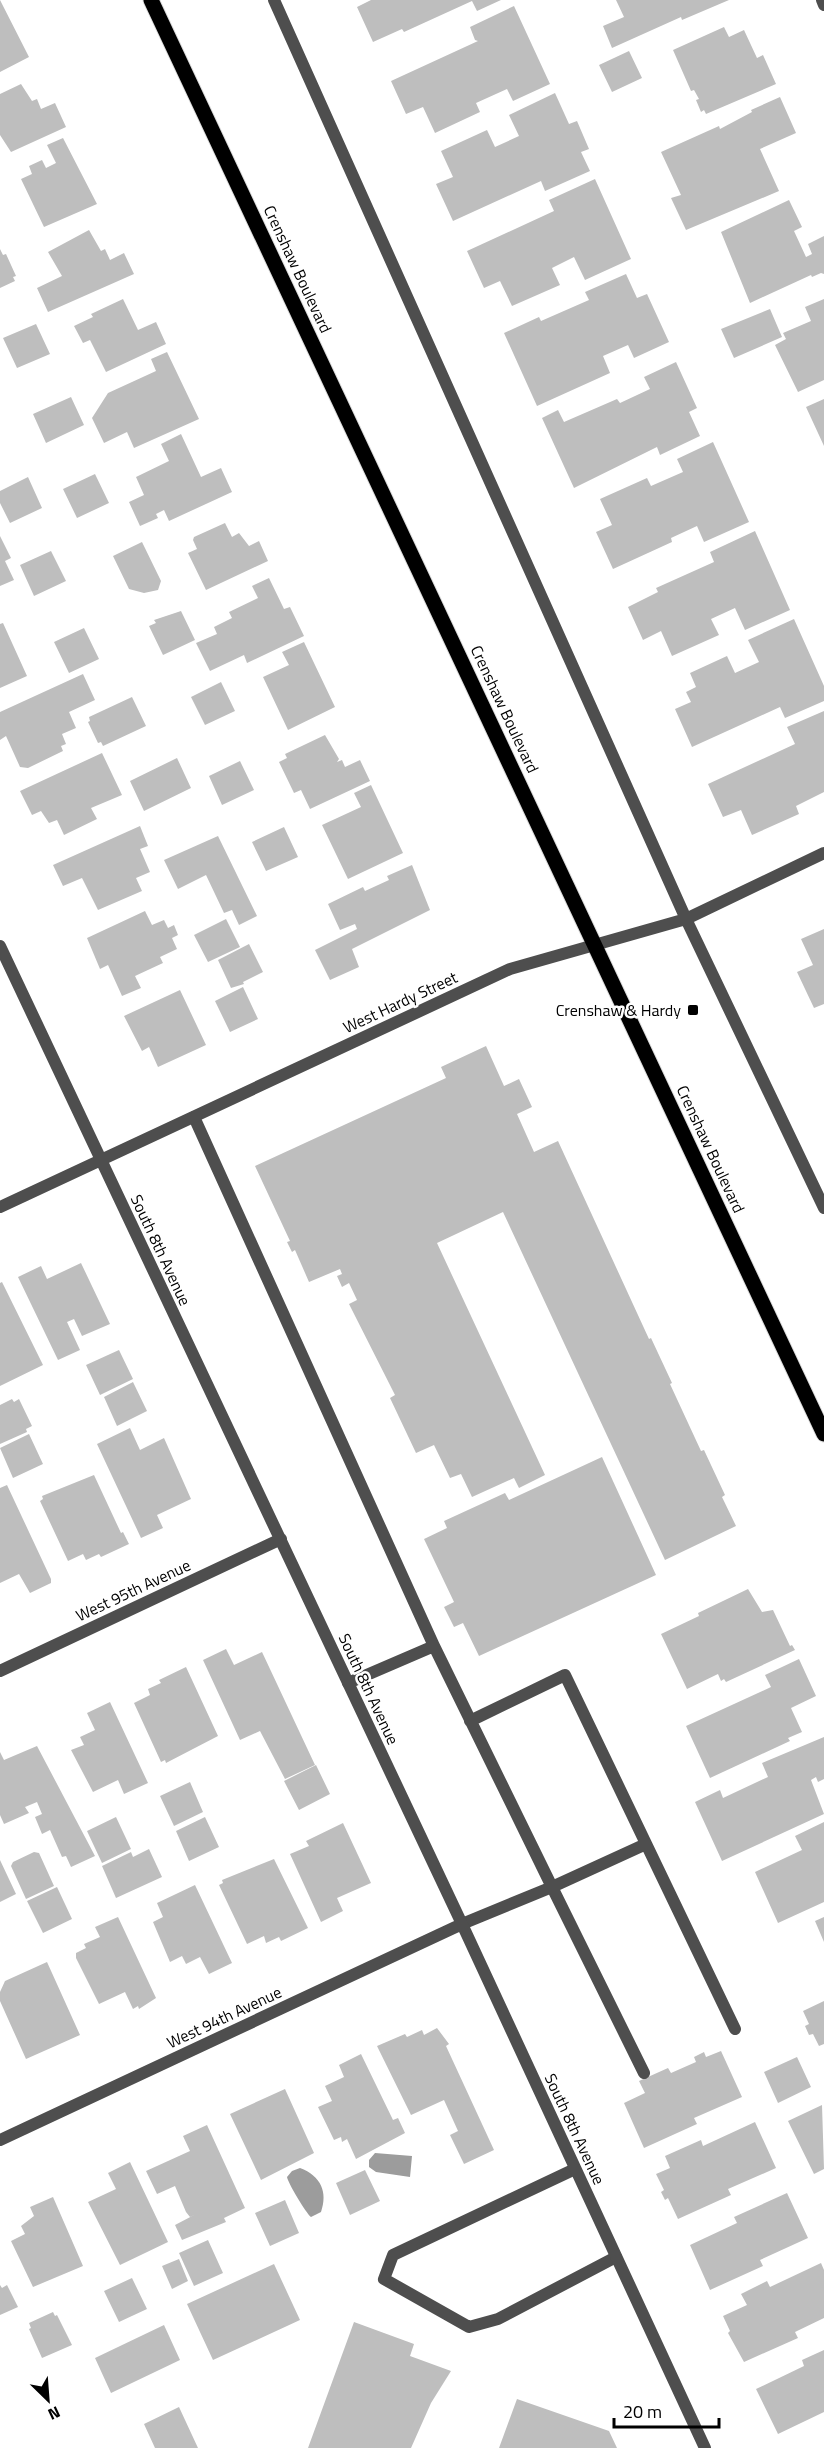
<svg xmlns="http://www.w3.org/2000/svg" width="824" height="2448" viewBox="0 0 824 2448" font-family="'Titillium Web',sans-serif">
<style>
.water{fill:#9c9c9c}
.building{fill:#bebebe}
.lines{fill:none;stroke-linecap:round;stroke-linejoin:round}
.primary-casing{stroke:#dbdbdb;stroke-width:17}
.service{stroke:#4e4e4e;stroke-width:12}
.minor{stroke:#4e4e4e;stroke-width:12}
.primary{stroke:#000;stroke-width:15}
.poi-dot{fill:#000;stroke:#fff;stroke-width:2}
.labels{text-anchor:middle;stroke-width:5;stroke-linejoin:round;paint-order:stroke}
.street-label{font-size:16px;fill:#000;stroke:#fff}
.poi-label{font-size:16px;fill:#000;stroke:#fff;text-anchor:end}
</style>
<rect width="100%" height="100%" fill="#fff"/>
<path class="water" d="M375 2153 412 2156 410 2177 376 2172 369 2167V2160Z
M300 2168C321 2176 328 2192 321 2212L311 2217C306 2213 288 2183 287 2177L292 2171Z"/>
<path class="building" d="M0 0 29 57 0 72Z
M371 0H501L477 11 472 1 404 32 402 29 373 42 357 7Z
M616 0H729L682 20 681 17 612 48 603 26 624 17Z
M514 6 550 84 513 101 507 89 476 103 480 112 435 133 423 107 406 114 391 81 478 41 475 40 470 27Z
M724 27 729 37 744 30 757 58 763 55 776 84 706 114 704 110 701 112 696 100 699 99 694 90 691 91 673 50Z
M629 51 642 78 612 92 599 65Z
M21 84 32 101 37 99 41 109 55 103 66 127 11 152 0 135V94Z
M555 93 569 124 577 121 589 149 581 152 590 171 545 191 541 181 453 221 436 184 453 177 441 151 487 130 495 147 519 136 509 115Z
M780 97 796 133 760 149 779 191 686 230 671 198 681 195 661 152 719 126 720 129 752 112 751 110Z
M63 138 97 204 44 227 21 179 32 174 29 166 42 160 46 168 56 163 47 145Z
M595 179 631 259 585 280 574 257 552 268 560 285 512 306 500 281 484 288 467 251 554 211 549 200Z
M789 200 802 227 794 231 806 257 812 254 808 244 824 236V274L821 273 812 277 811 275 750 303 721 232Z
M89 230 101 251 105 249 110 260 124 253 134 274 48 312 37 288 62 276 48 252Z
M0 249 3 255 6 254 16 276 13 277 15 281 0 288Z
M626 274 637 298 647 294 669 342 634 358 628 345 603 356 610 373 537 406 504 333 539 317 541 321 589 300 585 292Z
M123 299 138 330 156 322 166 344 106 372 90 340 83 343 74 326 93 317 91 314Z
M824 299V380L798 392 775 345 786 339 783 333 811 321 805 307Z
M770 309 782 337 734 358 721 329Z
M36 324 50 354 17 368 3 338Z
M167 352 199 419 134 448 127 432 104 443 92 418 108 393 156 371 151 359Z
M676 362 697 408 689 412 700 436 660 455 657 447 574 488 542 418 558 410 564 422 617 399 620 403 650 389 644 377Z
M71 397 84 425 46 443 33 414Z
M824 399V446L806 407Z
M181 434 201 477 221 468 232 492 169 521 164 510 156 514 158 518 140 526 129 502 144 495 136 477 169 461 161 444Z
M713 442 749 522 704 542 697 526 671 538 672 542 613 569 596 532 612 525 600 499 647 478 651 486 683 472 677 459Z
M95 474 109 503 77 518 63 489Z
M28 477 42 508 10 523 0 503V491Z
M225 523 232 537 239 533 249 546 259 541 268 561 206 590 188 553 197 549 193 540 194 537Z
M755 531 790 610 745 630 735 608 711 619 719 635 672 656 661 631 643 640 628 607 658 592 656 588 714 562 710 552Z
M0 536 11 558 5 561 14 580 0 586Z
M142 542 161 581 158 590 144 593 129 589 113 556Z
M51 551 66 581 34 596 20 565Z
M269 578 284 609 290 607 304 636 247 663 244 655 210 671 196 643 217 634 214 627 232 618 229 612 258 598 252 586Z
M181 611 195 640 163 655 149 626 156 623 154 620Z
M794 619 824 686V701L785 718 780 707 692 747 675 709 691 702 686 692 696 687 690 673 727 656 735 673 759 662 748 640Z
M3 623 27 676 0 688V624Z
M84 628 99 659 69 673 54 642Z
M304 642 335 707 288 730 263 677 289 665 282 652Z
M83 674 95 700 69 712 76 728 62 734 66 744 61 746 63 751 28 768 20 767 6 736 0 740V712Z
M221 682 235 711 205 725 191 697Z
M132 697 146 726 103 746 101 742 98 743 88 722 90 721 89 717Z
M824 711V792L796 806 799 814 752 835 741 810 723 817 708 784 795 744 787 727Z
M325 735 339 759 337 762 342 760 345 767 360 760 370 781 310 809 301 790 294 793 279 762 287 758 285 754Z
M102 753 122 795 91 808 97 819 64 835 57 820 49 823 41 811 32 815 20 791Z
M177 758 191 788 144 811 130 781Z
M240 761 254 790 222 805 209 776Z
M371 785 403 853 348 879 322 825 361 807 354 793Z
M140 826 148 846 140 849 150 872 136 878 142 891 98 910 82 878 63 886 53 865Z
M284 827 298 857 266 871 252 842Z
M218 836 257 916 239 925 232 910 224 913 206 875 178 889 164 860Z
M412 865 430 910 352 949 359 967 330 980 315 950 357 929 355 924 340 930 328 904 363 887 365 891 389 880 387 876Z
M145 911 152 925 164 920 168 928 174 925 178 935 172 938 177 949 160 957 163 963 135 976 141 988 122 996 108 965 100 969 87 938Z
M226 919 240 947 208 962 194 935Z
M824 929V1004L814 1008 797 972 813 965 801 939Z
M249 944 263 972 243 982 244 984 231 988 218 960Z
M243 987 258 1019 230 1032 215 1001Z
M180 990 206 1045 158 1067 149 1047 142 1051 124 1016Z
M486 1046 504 1086 519 1079 532 1107 517 1114 534 1152 558 1141 649 1339 651 1338 672 1383 670 1384 701 1451 704 1450 725 1495 722 1497 736 1526 665 1560 503 1212 437 1243 545 1475 519 1488 514 1478 472 1497 461 1474 450 1478 434 1445 416 1453 390 1398 395 1395 349 1304 357 1300 349 1283 342 1287 337 1276 342 1274 340 1269 309 1282 295 1250 292 1252 287 1242 290 1241 255 1166 446 1078 441 1067Z
M81 1263 110 1324 82 1336 74 1319 67 1322 80 1350 58 1360 18 1277 41 1266 47 1279Z
M2 1282 43 1365 0 1386V1283Z
M119 1350 133 1379 100 1395 86 1365Z
M133 1382 147 1411 117 1426 104 1397Z
M12 1399 14 1402 19 1399 32 1426 26 1429 27 1432 0 1444V1405Z
M130 1428 140 1450 164 1438 191 1499 157 1515 163 1528 141 1538 97 1444Z
M29 1434 43 1464 13 1478 0 1448Z
M602 1457 656 1575 479 1656 463 1623 454 1627 444 1607 454 1602 424 1539 447 1528 444 1521 505 1493 509 1500Z
M94 1475 121 1533 123 1532 129 1544 101 1557 99 1554 86 1560 83 1554 68 1561 40 1501 43 1499 42 1496Z
M7 1485 51 1579V1583L30 1593 19 1574 0 1583V1488Z
M748 1589 762 1612 773 1610 790 1646 792 1645 795 1650 726 1682 724 1679 721 1681 718 1674 687 1689 661 1634 699 1616 698 1613Z
M226 1649 234 1665 262 1652 315 1765 285 1779 260 1731 240 1740 203 1660Z
M799 1659 816 1696 791 1708 802 1732 788 1738 790 1741 710 1778 686 1726 771 1687 765 1675Z
M186 1667 218 1736 166 1763 165 1760 161 1762 134 1703 150 1695 148 1689 161 1683 159 1680Z
M110 1702 148 1783 124 1794 118 1780 93 1792 71 1750 84 1745 80 1737 95 1730 87 1713Z
M824 1737V1779L818 1782 816 1777 811 1780 824 1814 722 1861 695 1802 720 1790 723 1798 768 1777 762 1763Z
M37 1746 95 1856 71 1867 66 1856 62 1857 50 1830 42 1834 35 1817 42 1814 37 1802 25 1807 29 1813 4 1824 0 1815V1752L4 1760Z
M316 1765 330 1794 299 1810 284 1781Z
M190 1782 203 1812 174 1826 160 1796Z
M116 1817 131 1849 102 1863 87 1831Z
M205 1817 219 1847 189 1861 176 1831Z
M824 1822V1902L778 1923 755 1872 802 1850 795 1836Z
M343 1823 371 1883 337 1898 343 1911 321 1922 290 1854 309 1846 306 1841Z
M149 1849 162 1877 116 1898 102 1866 131 1852 133 1857Z
M34 1852 39 1853 54 1886 26 1899 11 1866 13 1862Z
M274 1859 308 1928 281 1941 279 1937 266 1943 264 1936 247 1944 219 1885 223 1883 222 1880Z
M0 1860 16 1894 0 1902Z
M195 1885 232 1963 209 1974 200 1957 186 1964 182 1956 170 1962 153 1922 163 1917 157 1903Z
M57 1887 72 1919 43 1933 27 1901Z
M118 1917 156 1998 139 2009 138 2006 133 2009 125 1992 99 2004 76 1958V1953L86 1948 84 1944 100 1937 95 1927Z
M824 1917V1942L815 1921Z
M47 1962 80 2035 26 2059 0 2001V1992L5 1981Z
M824 2001V2044L819 2046 813 2034 809 2035 805 2026 809 2024 803 2011Z
M437 2028 449 2044 446 2046 494 2150 464 2164 450 2135 458 2131 444 2100 411 2115 377 2046 405 2034 407 2037 422 2030 424 2035Z
M721 2051 742 2097 694 2118 697 2124 644 2148 624 2103 645 2093 639 2081 668 2068 671 2073 696 2062 694 2057 704 2052 706 2057Z
M361 2054 393 2120 398 2118 405 2133 356 2159 347 2139 342 2142 341 2137 334 2140 318 2107 332 2101 325 2086 344 2077 339 2065Z
M797 2057 811 2087 778 2103 764 2072Z
M285 2089 314 2153 261 2180 230 2114Z
M822 2105 824 2169 814 2174 788 2121Z
M755 2122 776 2168 728 2189 731 2195 678 2219 668 2198 665 2200 661 2192 664 2190 656 2174 670 2168 665 2156 701 2140 703 2146Z
M207 2125 245 2208 224 2218 226 2222 182 2240 175 2225 196 2214 190 2217 186 2212 175 2186 157 2194 146 2171 190 2151 183 2136Z
M130 2162 168 2242 120 2265 88 2202 116 2189 108 2173Z
M365 2170 380 2201 350 2215 336 2183Z
M787 2193 808 2238 760 2260 763 2266 710 2290 690 2245 737 2223 734 2217Z
M53 2197 83 2266 33 2287 11 2241 25 2234 21 2226 34 2216 30 2207Z
M285 2200 299 2233 270 2246 255 2213Z
M208 2240 223 2273 194 2286 179 2253Z
M179 2259 188 2281 172 2289 162 2266Z
M821 2263 824 2270V2318L795 2332 798 2338 744 2362 728 2333 730 2331 723 2316 747 2305 741 2294 767 2281 770 2287Z
M274 2264 300 2320 213 2360 187 2304Z
M132 2278 147 2309 119 2322 104 2291Z
M0 2285 2 2288 7 2285 18 2307 0 2315Z
M53 2312 55 2316 57 2315 72 2345 42 2358 29 2329 31 2328 29 2323Z
M354 2322 414 2344 410 2356 451 2371 431 2403 411 2448H308Z
M164 2325 180 2360 111 2393 95 2358Z
M824 2350V2412L778 2434 756 2389 804 2366 802 2360Z
M517 2399 609 2431 617 2448H499Z
M179 2407 198 2448H155L144 2424Z"/>
<g class="lines">
<g class="primary-casing">
<path id="primary" d="M151 0 824 1434"/>
</g>
<path class="service" d="M194 1117 434 1646
M348 1683 434 1646 552 1887 462 1924
M470 1721 565 1675 735 2029
M644 2073 552 1887 646 1844
M575 2169 393 2255 384 2279 469 2327 498 2319 616 2257"/>
<path class="minor" d="M274 0 686 919 824 1208
M822 0 824 5
M0 946 462 1924 705 2448
M0 1207 510 969 686 919 824 853
M0 1671 281 1539
M0 2140 462 1924"/>
<use href="#primary" class="primary"/>
</g>
<rect class="poi-dot" x="687" y="1004" width="12" height="12" rx="3"/>
<g class="labels">
<g class="street-label">
<text transform="translate(298 269) rotate(65)" y="6">Crenshaw Boulevard</text>
<text transform="translate(505 709) rotate(65)" y="6">Crenshaw Boulevard</text>
<text transform="translate(400 1002) rotate(-25)" y="6">West Hardy Street</text>
<text transform="translate(711 1149) rotate(65)" y="6">Crenshaw Boulevard</text>
<text transform="translate(161 1250) rotate(65)" y="6">South 8th Avenue</text>
<text transform="translate(133 1590) rotate(-25)" y="6">West 95th Avenue</text>
<text transform="translate(369 1689) rotate(65)" y="6">South 8th Avenue</text>
<text transform="translate(224 2017) rotate(-25)" y="6">West 94th Avenue</text>
<text transform="translate(575 2129) rotate(65)" y="6">South 8th Avenue</text>
</g>
<g class="poi-label">
<text x="681" y="1016">Crenshaw &amp; Hardy</text>
</g>
</g>
<g transform="translate(48 2400) rotate(155)" stroke="#ffffff" stroke-width="4.5" paint-order="stroke">
<path d="M0-4.5L10 22L0 15L-10 22Z" fill="#000000"/>
<text y="-9" font-size="16" font-weight="bold" text-anchor="middle" fill="#000000">N</text>
</g>
<path d="M614 2418v9h105v-9" fill="none" stroke="#000000" stroke-width="3"/>
<text x="623" y="2418" font-size="18" fill="#000000" stroke="#ffffff" stroke-width="4.5" paint-order="stroke">20 m</text>
</svg>
